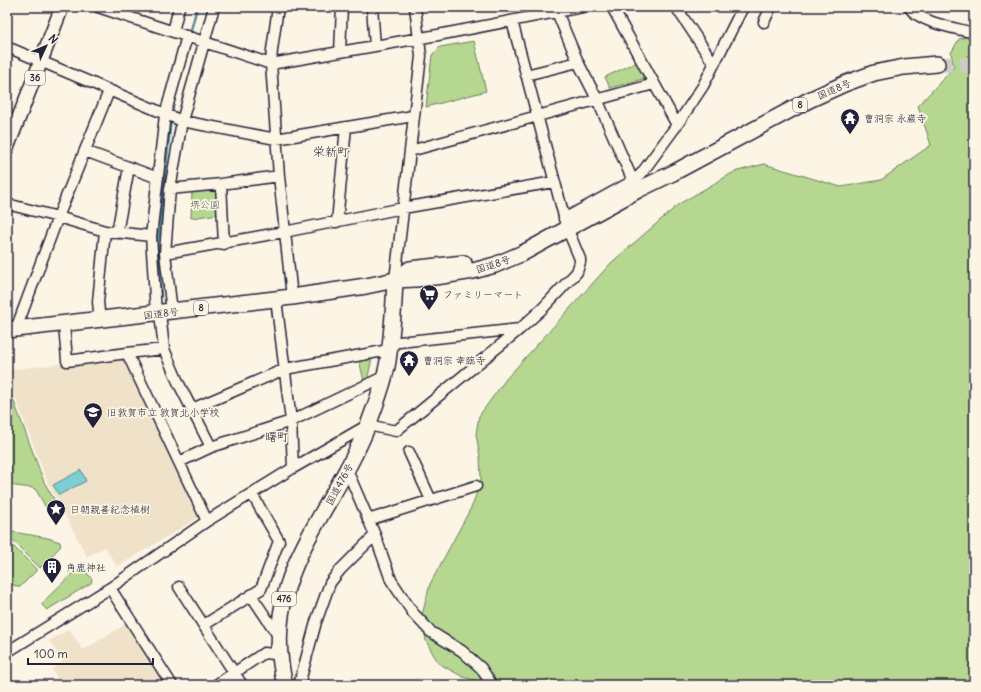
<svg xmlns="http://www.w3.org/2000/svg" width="981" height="692" viewBox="0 0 981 692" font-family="Delius,'Klee One',sans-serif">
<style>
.built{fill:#f0e2c9}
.green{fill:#b6d790;stroke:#6c7c66}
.water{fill:#7dcfd4;stroke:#598a97}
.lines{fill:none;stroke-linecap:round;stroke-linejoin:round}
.stream{stroke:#598a97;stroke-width:2.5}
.highway-tunnel{stroke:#d0cbc3;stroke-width:15;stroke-dasharray:15 8;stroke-linecap:butt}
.minor-casing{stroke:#22223b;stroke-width:13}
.major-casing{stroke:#22223b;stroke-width:16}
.highway-casing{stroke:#22223b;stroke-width:18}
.minor{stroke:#fcf5e5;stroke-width:10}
.major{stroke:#fcf5e5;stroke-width:13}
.highway{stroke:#fcf5e5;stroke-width:15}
.labels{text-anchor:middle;stroke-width:3.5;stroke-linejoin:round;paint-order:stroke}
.shield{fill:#fcf5e5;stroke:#63616e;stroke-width:1}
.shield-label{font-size:9px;font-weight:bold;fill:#22223b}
.street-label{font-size:10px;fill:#22223b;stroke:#fcf5e5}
.poi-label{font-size:10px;fill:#22223b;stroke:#fcf5e5;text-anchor:start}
.park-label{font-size:10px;fill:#4e5854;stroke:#fcf5e5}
.quarter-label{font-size:12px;fill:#22223b;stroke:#fcf5e5}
</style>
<rect width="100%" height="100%" fill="#fcf5e5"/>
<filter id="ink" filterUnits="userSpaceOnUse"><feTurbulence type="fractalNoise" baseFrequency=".025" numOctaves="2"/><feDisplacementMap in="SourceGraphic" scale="8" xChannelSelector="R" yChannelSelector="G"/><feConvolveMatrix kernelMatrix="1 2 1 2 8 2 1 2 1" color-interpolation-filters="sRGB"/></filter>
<g filter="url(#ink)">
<path class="built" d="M125 356 201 516 117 567 105 547 87 557 47 481 7 376V370Z
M126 624 165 685H62L52 670 63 661 49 641 69 629 83 650Z"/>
<path class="green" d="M974 35V685H493L463 677 438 663 426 641 422 615 430 584 473 504 481 479 480 456 476 434 479 416 506 379 611 263 679 204 734 172 764 164 841 187 881 180 931 145 918 106 954 67 951 53 959 39Z
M474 41 486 91 426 107 432 55 440 47Z
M637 62 646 78 610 88 605 77Z
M217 190 219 214 191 218 192 192Z
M372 358 367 381H364L359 360Z
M7 383 44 482 55 501 54 503 47 507 45 506 36 490 33 488 15 486 7 482Z
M7 531 48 538 60 542 61 546 40 568 7 535Z
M7 542H9L36 569V571L20 587 7 583Z
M79 567H82L92 579 91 583 47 610 42 605V603Z"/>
<path class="water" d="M81 470 86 481 59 495 53 485Z"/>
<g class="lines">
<path class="stream" d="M190 34 197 7
M172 114 174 99
M161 296 158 242 171 119"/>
<path class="highway-tunnel" d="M937 64 974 65"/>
<g class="minor-casing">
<path id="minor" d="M98 7 271 64 438 35 582 7
M278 7 272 50 271 64 279 176 292 297
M372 7 375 46
M612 7 677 125
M676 7 714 64
M909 7C920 23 955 28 974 33
M557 12 578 62 597 99 633 181
M512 21 566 224
M764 22 771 7
M173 32 179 7
M7 47 182 121 276 139 413 116
M340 52 342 7
M526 75 578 62
M85 151 158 178
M410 151 654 84
M221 184 224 244
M170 189 221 184 279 176
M7 204 58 217 105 231 151 236
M564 219 633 181 641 174 677 125 703 86 743 7
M337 222 346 127
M117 233 129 167
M165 253 284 232 403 208 554 182
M395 280 421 56 415 7
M276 299 291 421 293 468
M172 312 165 253 170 189 182 121 214 7
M156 313 151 236 165 115 187 36
M160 313 164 349 178 382 211 447
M100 320 98 302 105 231
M64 324 67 361 127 353
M16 329 58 217 109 91
M390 343 520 329
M164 349 127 353 207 521
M192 409 285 369 389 350
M409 452 431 500
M179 462 211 447 291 421 383 377
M347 470 375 535 391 580 413 613 431 632 462 651 481 668 492 685
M368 520 476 486
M179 587 242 685
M110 588 172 685
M204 625 261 589 279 541 252 494
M7 652 110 588 207 521 293 468 368 425 396 431 520 329 543 308 577 272 580 262V259L570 235
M216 685 264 653 274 654 279 637 251 595
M299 685 316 622 330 583 340 570 375 535"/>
</g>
<g class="major-casing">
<path id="major" d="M7 148 62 7"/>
</g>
<g class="highway-casing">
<path id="highway" d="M395 280 410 269 464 263
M7 330 292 297 366 286 395 280 416 279 442 276 473 271 495 265 523 253 638 190 673 173 809 100 844 84 874 73 904 67 937 64
M285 685C258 577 332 516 368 425 375 407 385 379 388 361 392 334 394 307 395 280"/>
</g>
<use href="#minor" class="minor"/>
<use href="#major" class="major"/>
<use href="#highway" class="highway"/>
</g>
</g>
<defs>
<g id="temple-pin" transform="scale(1)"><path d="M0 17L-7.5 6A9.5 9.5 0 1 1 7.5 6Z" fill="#22223b" stroke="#fcf5e5"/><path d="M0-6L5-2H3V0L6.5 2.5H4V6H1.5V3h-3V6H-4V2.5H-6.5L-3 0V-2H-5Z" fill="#fff"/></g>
<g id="supermarket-pin" transform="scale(1)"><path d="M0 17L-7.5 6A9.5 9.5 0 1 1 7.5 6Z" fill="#22223b" stroke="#fcf5e5"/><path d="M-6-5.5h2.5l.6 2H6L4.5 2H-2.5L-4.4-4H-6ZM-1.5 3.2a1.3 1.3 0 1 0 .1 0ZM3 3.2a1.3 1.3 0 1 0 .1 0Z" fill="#fff"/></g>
<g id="school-pin" transform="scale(1)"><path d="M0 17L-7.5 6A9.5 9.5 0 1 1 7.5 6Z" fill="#22223b" stroke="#fcf5e5"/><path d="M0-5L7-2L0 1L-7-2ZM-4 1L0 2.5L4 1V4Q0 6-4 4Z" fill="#fff"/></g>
<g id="sight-pin" transform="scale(1)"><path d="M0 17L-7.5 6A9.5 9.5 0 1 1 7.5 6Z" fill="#22223b" stroke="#fcf5e5"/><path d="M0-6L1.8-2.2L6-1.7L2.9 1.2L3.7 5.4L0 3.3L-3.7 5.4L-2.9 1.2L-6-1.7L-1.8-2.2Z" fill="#fff"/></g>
<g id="building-pin" transform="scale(1)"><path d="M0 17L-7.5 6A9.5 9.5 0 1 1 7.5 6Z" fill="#22223b" stroke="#fcf5e5"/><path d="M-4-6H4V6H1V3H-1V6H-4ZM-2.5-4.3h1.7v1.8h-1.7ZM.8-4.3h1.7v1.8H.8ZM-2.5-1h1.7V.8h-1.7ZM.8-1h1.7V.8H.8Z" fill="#fff"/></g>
</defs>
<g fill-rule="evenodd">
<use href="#temple-pin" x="850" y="118"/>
<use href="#supermarket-pin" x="429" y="294"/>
<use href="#temple-pin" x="409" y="360"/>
<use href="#school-pin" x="93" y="412"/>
<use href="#sight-pin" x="56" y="509"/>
<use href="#building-pin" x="52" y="567"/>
</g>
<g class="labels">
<g class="shield">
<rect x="25" y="71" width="20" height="14" rx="3"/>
<rect x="793" y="98" width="14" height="14" rx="3"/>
<rect x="194" y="301" width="14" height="14" rx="3"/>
<rect x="272" y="592" width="24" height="14" rx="3"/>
</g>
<g class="shield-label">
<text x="35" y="81">36</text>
<text x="800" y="108">8</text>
<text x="201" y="311">8</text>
<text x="284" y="602">476</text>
</g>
<g class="street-label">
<text transform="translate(834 89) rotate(-23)" y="4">国道8号</text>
<text transform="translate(493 264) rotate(-18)" y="4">国道8号</text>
<text transform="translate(161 313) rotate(-7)" y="4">国道8号</text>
<text transform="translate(339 484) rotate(-62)" y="4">国道476号</text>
</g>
<g class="poi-label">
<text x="864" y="122">曹洞宗 永巌寺</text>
<text x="443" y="298">ファミリーマート</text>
<text x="423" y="364">曹洞宗 幸臨寺</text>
<text x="107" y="416">旧敦賀市立 敦賀北小学校</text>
<text x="70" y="513">日朝親善紀念植樹</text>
<text x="66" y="571">角鹿神社</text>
</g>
<g class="park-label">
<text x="205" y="208">堺公園</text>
</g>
<g class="quarter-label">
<text x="331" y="156">栄新町</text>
<text x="277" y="441">曙町</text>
</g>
</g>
<rect width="981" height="692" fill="none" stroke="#fcf5e5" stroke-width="24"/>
<rect x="12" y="12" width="957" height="668" fill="none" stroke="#22223b" stroke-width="1.5" filter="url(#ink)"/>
<g transform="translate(46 46) rotate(46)" stroke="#fcf5e5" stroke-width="3" paint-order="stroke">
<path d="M0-3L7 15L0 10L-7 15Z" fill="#22223b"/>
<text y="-6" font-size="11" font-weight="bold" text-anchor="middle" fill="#22223b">N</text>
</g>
<path d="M28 658v6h125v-6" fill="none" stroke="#22223b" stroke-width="2"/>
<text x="34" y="658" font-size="12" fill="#22223b" stroke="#fcf5e5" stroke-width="3" paint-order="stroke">100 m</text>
</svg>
